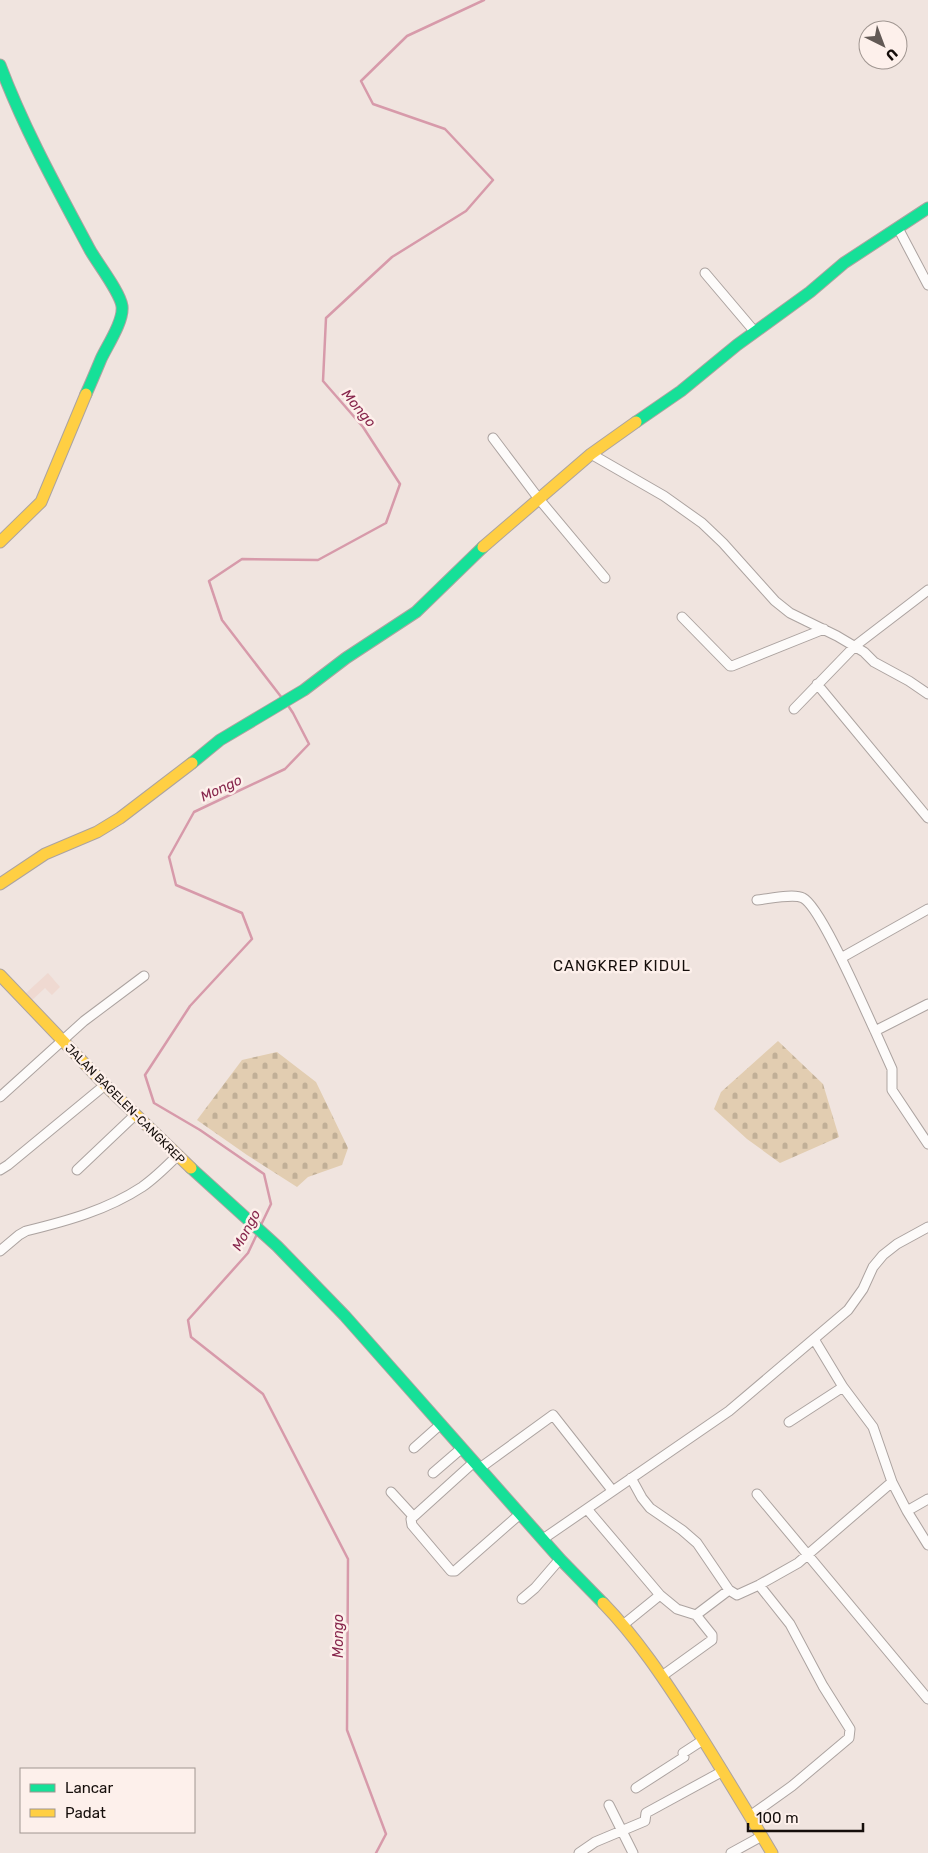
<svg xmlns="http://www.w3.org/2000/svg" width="928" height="1853" viewBox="0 0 928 1853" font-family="Rubik,sans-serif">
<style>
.built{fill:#efd9d1}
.cemetery{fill:url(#cemetery-stones)}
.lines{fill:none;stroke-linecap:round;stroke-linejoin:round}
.stream{stroke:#d79aaa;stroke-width:2.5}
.street-casing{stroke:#aca3a0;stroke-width:11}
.fast-casing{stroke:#aca3a0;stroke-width:13}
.slow-casing{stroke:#aca3a0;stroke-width:13}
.street{stroke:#fdfbfa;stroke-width:9}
.fast{stroke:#16e098;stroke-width:11}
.slow{stroke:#ffcf43;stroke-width:11}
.labels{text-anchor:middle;stroke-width:5;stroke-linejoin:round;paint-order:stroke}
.street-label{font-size:12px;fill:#150e0b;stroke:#fdf0eb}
.water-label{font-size:14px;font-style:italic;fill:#87264c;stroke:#fdf0eb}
.quarter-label{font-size:15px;letter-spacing:1px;fill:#150e0b;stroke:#fdf0eb}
</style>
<defs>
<pattern id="cemetery-stones" width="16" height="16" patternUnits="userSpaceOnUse" patternTransform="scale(1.25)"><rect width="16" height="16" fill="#e2cdb1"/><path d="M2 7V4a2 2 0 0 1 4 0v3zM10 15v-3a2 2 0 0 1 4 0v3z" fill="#c1af97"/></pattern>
</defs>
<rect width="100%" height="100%" fill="#f0e4df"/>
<path class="built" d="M48 973 60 987 52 995 45 988 31 1001 25 994Z"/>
<path class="cemetery" d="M778 1041 823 1084 839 1137 780 1163 747 1139 714 1109 721 1092Z
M277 1052 316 1082 348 1148 342 1165 308 1177 297 1187 247 1155 197 1120 242 1060Z"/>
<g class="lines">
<path class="stream" d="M282 698 222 620 209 581 242 559 318 560 386 523 400 484 363 427 323 381 326 318 392 257 466 211 493 180 445 129 373 104 361 81 407 36 484 0
M260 1227 271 1204 264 1174 200 1130 154 1103 145 1075 190 1006 252 939 242 913 176 885 169 857 194 812 285 769 309 744 293 713 287 704
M257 1234 248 1253 188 1320 191 1337 263 1394 348 1559 347 1730 386 1834 376 1853"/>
<g class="street-casing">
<path id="street" d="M898 228 928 285
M705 273 755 332
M493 438 539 499 605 578
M591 454 664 496 702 523 723 543 775 601 790 613 837 636 864 652 874 662 909 681 928 694
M682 617 730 666H732L824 629
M817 684 928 818
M794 709 855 646 928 590
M757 900C768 899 794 893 803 898 821 907 864 1008 875 1031L928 1004
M841 958 928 909
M875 1031 892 1069V1090L928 1144
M0 1097 84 1021 144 976
M0 1170 8 1165 105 1085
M77 1170 135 1115
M0 1251 19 1235 26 1231C67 1221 107 1210 142 1187 155 1178 166 1167 177 1156
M814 1339 843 1387 873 1427 892 1482 907 1511 928 1545
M789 1422 843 1387
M414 1448 441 1424
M474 1462 411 1519 412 1525 451 1571H455L520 1514
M480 1468 553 1415 612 1490
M433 1473 462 1448
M631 1478 642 1498 650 1508 682 1530 697 1543 729 1590
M391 1492 413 1516
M757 1494 928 1699
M587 1509 660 1595 677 1609 696 1615
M907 1511 928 1499
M543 1539 729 1411 848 1310 863 1289 873 1267 883 1255 897 1244 928 1227
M522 1599 535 1588 560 1559
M623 1625 660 1595
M662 1676 712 1640V1635L696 1615 729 1590 737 1595 759 1585 798 1563 892 1482
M636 1788 684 1757 683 1753 703 1740
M609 1805 633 1853
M750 1816 792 1786 849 1738 850 1729 823 1686 790 1624 759 1585
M579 1853 595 1842 645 1821 646 1813 723 1771
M731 1853 762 1836"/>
</g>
<g class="fast-casing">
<path id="fast" d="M0 65C24 129 58 190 90 250 98 264 120 292 122 306 124 321 107 346 101 359 96 371 91 383 86 394
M636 422 681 391 737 345 810 292 844 263 928 208
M192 763 220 740 304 690 346 658 416 612 483 547
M191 1168 277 1246 345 1316 560 1559 603 1603"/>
</g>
<g class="slow-casing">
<path id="slow" d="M0 542 41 502 86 394
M483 547 591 454 636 422
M0 884 45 854 97 832 120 818 192 763
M0 975 105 1085 191 1168
M603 1603C637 1638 664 1679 690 1719 718 1763 745 1808 772 1853"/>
</g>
<use href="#street" class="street"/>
<use href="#fast" class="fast"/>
<use href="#slow" class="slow"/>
</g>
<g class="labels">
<g class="street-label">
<text transform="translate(125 1104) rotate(45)" y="4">JALAN BAGELEN-CANGKREP</text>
</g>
<g class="water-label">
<text transform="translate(359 408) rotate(50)" y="5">Mongo</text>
<text transform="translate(221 788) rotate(-25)" y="5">Mongo</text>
<text transform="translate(246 1230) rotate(-62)" y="5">Mongo</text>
<text transform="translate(338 1636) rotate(-90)" y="5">Mongo</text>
</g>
<g class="quarter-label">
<text x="622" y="971">CANGKREP KIDUL</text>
</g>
</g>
<rect x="20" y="1768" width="175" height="65" fill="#fdf0eb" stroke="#a09691"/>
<rect x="30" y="1784" width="25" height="8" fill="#16e098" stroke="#a09691"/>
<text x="65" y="1793" font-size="15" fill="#150e0b">Lancar</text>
<rect x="30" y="1809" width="25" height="8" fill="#ffcf43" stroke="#a09691"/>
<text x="65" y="1818" font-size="15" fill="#150e0b">Padat</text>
<g transform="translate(883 45) rotate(138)"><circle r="24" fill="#fdf0eb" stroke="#a09691"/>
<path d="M0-4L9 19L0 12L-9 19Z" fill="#625955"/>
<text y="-8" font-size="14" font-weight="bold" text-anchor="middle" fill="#150e0b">U</text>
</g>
<path d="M748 1823v8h115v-8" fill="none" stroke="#150e0b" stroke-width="2.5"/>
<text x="756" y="1823" font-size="15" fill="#150e0b" stroke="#fdf0eb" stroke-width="4" paint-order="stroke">100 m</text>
</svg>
